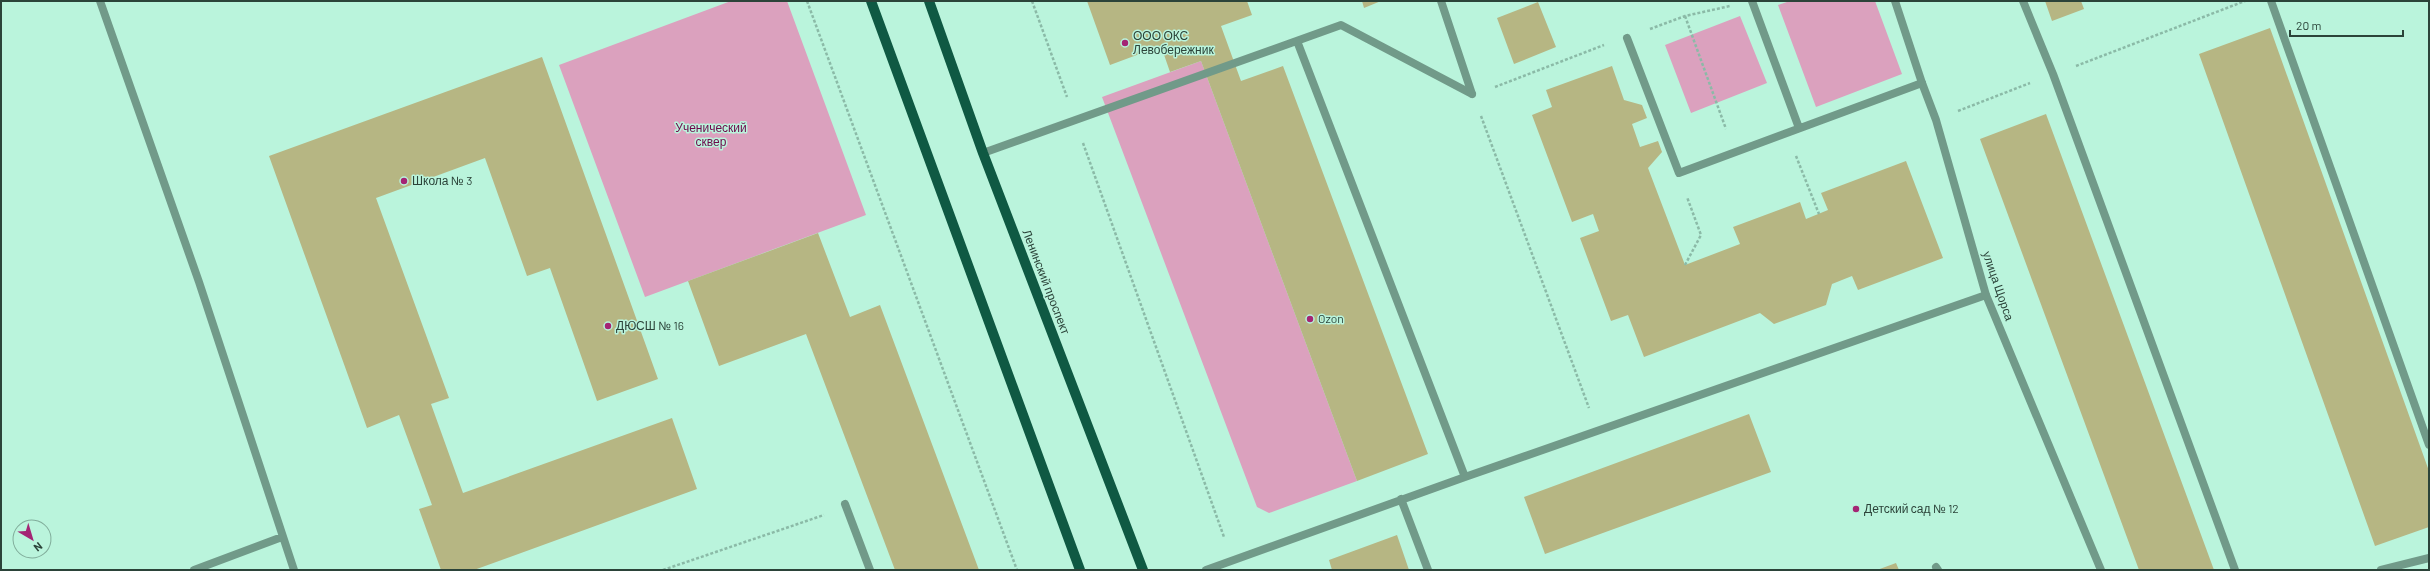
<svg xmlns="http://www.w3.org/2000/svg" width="2430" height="571" viewBox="0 0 2430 571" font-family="Barlow,sans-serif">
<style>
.green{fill:#dba1be}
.building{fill:#b6b683}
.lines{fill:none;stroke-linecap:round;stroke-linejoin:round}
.path{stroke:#8bbaa7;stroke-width:2.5;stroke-dasharray:3 2;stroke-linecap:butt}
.lane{stroke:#719a89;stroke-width:8}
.street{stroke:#719a89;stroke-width:8}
.primary{stroke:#0f5943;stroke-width:10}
.poi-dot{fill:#a42474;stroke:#baf4dc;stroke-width:1.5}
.labels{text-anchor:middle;stroke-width:3;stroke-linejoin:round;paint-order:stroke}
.poi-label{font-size:12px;fill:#2b4339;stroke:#baf4dc;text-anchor:start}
.park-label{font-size:12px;fill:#6e084b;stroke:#baf4dc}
.street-label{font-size:12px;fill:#2b4339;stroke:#baf4dc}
</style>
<rect width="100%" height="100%" fill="#baf4dc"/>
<path class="green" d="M731 1H787L866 215 645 297 559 65Z
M1790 1H1875L1902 74 1816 107 1778 5Z
M1740 16 1767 83 1691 113 1665 45Z
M1201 61 1357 481 1269 513 1257 507 1102 97Z"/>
<path class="building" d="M1087 1H1247L1252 15 1221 26 1241 81 1283 66 1428 454 1357 481 1201 61 1170 72 1161 46 1110 65Z
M1362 1H1381L1364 8Z
M2045 1H2081L2084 9 2052 21Z
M1538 2 1556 47 1514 64 1497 18Z
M2270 28 2429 471V527L2375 546 2199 54Z
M542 57 658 379 597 401 550 268 527 276 485 158 376 198 449 398 431 404 463 493 672 418 697 489 474 570H441L419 509 432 505 399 415 367 428 269 156Z
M1612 66 1624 100 1642 105 1647 118 1632 124 1640 147 1658 141 1662 152 1648 168 1685 265 1740 244 1733 227 1800 202 1806 219 1828 210 1821 193 1906 161 1943 258 1858 290 1852 276 1832 284 1826 305 1774 324 1760 313 1644 357 1628 315 1611 321 1580 238 1599 231 1593 214 1572 222 1532 115 1552 107 1546 90Z
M2046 114 2214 570H2139L1980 139Z
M818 233 850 317 880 305 979 570H895L806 334 719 366 688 281Z
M1749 414 1771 472 1545 554 1524 497Z
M1397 535 1409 570H1332L1329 560Z
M1896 563 1899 570H1877Z"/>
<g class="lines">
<path class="path" d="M807 1 1017 570
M1032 1 1067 97
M1685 16 1726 129
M1650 29 1685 16 1730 6
M2076 66 2245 1
M1495 87 1604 45
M1958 111 2030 83
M1481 116 1589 408
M1083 143 1224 537
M1796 156 1819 214
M1685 265 1701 235 1687 197
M663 570 824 515"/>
<path class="lane" d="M100 1 199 282 294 570
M1752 1 1799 128
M2023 1 2053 74 2235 570
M2271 1 2429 445
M1627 38 1679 173 1922 83
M1297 41 1465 477
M983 153 1341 25 1472 94
M1401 499 1428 570
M845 504 870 570
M1936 567 1938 570
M194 570 282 537
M1206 570 1465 477 1986 295"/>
<path class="street" d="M1441 1 1472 94
M1895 1 1922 83 1936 120 1986 295 2101 570
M2381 570 2429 558"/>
<path class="primary" d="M871 1 1080 570
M929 1 983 153 1143 570"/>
</g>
<g class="poi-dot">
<circle cx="1125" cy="43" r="4"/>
<circle cx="404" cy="181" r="4"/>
<circle cx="1310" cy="319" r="4"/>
<circle cx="608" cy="326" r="4"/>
<circle cx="1856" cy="509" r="4"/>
</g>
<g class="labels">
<g class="poi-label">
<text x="1133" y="40">ООО ОКС<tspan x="1133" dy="14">Левобережник</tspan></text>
<text x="412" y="185">Школа № 3</text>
<text x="1318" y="323">Ozon</text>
<text x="616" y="330">ДЮСШ № 16</text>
<text x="1864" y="513">Детский сад № 12</text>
</g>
<g class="park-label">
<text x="711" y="132">Ученический<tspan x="711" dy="14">сквер</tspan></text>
</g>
<g class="street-label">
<text transform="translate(1046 282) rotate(69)" y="4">Ленинский проспект</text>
<text transform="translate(1998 286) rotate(71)" y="4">улица Щорса</text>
</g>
</g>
<rect width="2430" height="571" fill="none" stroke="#2b4339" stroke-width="4"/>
<g transform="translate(32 539) rotate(142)"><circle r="19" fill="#baf4dc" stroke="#81ad9b"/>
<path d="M0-3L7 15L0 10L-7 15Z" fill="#a42474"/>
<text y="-6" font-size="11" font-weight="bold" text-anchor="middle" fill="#2b4339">N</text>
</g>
<path d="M2290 30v6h113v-6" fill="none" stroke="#2b4339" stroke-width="2"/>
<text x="2296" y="30" font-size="12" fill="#2b4339" stroke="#baf4dc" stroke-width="3" paint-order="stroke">20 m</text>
</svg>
